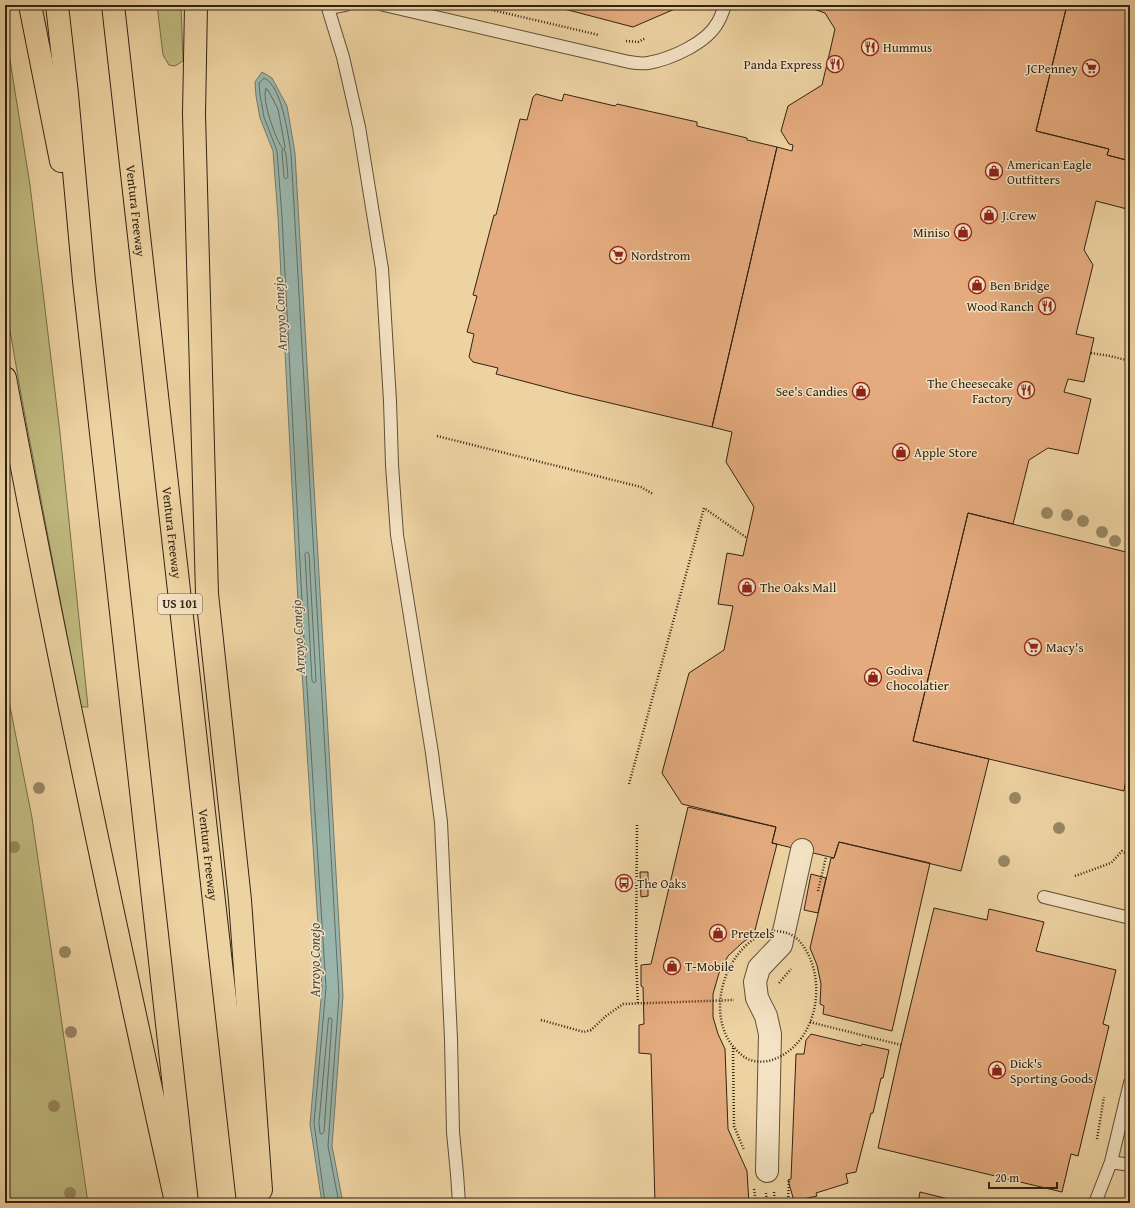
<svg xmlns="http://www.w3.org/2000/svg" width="1135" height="1208" viewBox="0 0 1135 1208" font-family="'Gentium Book Plus',serif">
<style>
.green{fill:#c0ba7f;stroke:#786e48}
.water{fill:#9ab6ac;stroke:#707b6e}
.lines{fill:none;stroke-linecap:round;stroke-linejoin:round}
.shore{stroke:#666c5f;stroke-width:1}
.building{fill:#e4ab7e;stroke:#312312}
.lane-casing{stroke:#604f36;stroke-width:14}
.street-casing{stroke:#604f36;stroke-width:24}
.highway-casing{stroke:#312312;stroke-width:24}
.path{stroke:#312312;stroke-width:2.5;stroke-dasharray:1 2;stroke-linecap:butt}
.lane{stroke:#f3e2c3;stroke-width:12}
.street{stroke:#f3e2c3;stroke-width:22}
.highway{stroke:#edd2a2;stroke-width:22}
.path-bridge{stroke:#312312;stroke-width:2.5;stroke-dasharray:1 2;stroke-linecap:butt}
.tree{fill:#998762}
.labels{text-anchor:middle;stroke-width:3;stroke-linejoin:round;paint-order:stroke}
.shield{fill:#f3e2c3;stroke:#6b5c47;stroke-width:1}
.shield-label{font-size:12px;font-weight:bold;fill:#312312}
.poi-label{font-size:13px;fill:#312312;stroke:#f3e2c3;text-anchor:start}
.street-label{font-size:13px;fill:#312312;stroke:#f3e2c3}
.water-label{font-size:14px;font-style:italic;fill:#504f40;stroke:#f3e2c3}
</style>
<rect width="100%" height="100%" fill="#edd2a2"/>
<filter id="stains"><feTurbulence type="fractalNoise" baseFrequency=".005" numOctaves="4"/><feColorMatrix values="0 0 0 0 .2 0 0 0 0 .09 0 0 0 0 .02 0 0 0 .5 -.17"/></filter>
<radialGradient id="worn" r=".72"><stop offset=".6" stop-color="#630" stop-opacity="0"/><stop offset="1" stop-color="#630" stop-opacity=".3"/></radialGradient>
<path class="green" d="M157 5H181L183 61 175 66 169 65 163 55Z
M5 29 30 185 60 433 88 707H77L66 631 22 400 5 302Z
M5 681 32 818 88 1203H5Z"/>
<path class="water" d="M262 72 272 78 287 106 295 153 343 996 332 1146 343 1203H322L310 1124 322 988 300 640 278 217 273 151 260 118 256 96 255 82Z"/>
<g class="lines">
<path class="shore" d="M266 89 268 90 278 109 285 147 284 149 286 154 288 177 286 179 284 177 282 151 283 149C276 141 261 99 266 89Z
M307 552 309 554 316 681 314 683 312 681 305 554Z
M329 1018H331L332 1020 324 1132 322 1134 320 1133 319 1123Z
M325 1203 314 1123 326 987 304 640 282 217 277 151 264 117 260 95 259 83 264 78C282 86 288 135 291 153L339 996 328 1146 339 1203"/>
</g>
<path class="building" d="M549 5H684L633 27Z
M802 5H1067L1036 131 1109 149 1107 155 1130 161V194L1127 209 1096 201 1084 250 1093 265 1076 334 1094 338 1084 382 1068 379 1064 392 1091 399 1078 454 1048 448 1029 460 1013 524 968 513 913 741 989 759 961 871 839 842 834 858 772 843 776 827 682 804 662 773 689 673 724 650 733 606 718 604 727 553 743 556 754 507 726 462 732 432 712 427 777 147 792 151 793 145 789 144 781 131 788 106 822 85 830 51 835 29 825 13Z
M1067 5H1130V161L1107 155 1109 149 1036 131Z
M536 94 562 101 564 94 615 106 617 104 697 122V126L747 138V140L777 147 712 427 572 394 496 374 498 368 473 362 469 357 474 334 467 332 477 296 473 295 494 215H496L520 119 527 120 533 97Z
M968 513 1130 553V776L1126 778 1124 791 913 741Z
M688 807 776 827 772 843 777 844 754 934 742 943 728 956 719 973 713 994V1017L718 1034 725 1049 728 1129 747 1171 749 1203H655L651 1054 639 1053V1025L644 1024 643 987 641 986V965L651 964Z
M839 842 930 863 892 1031 823 1014 824 1006 820 1004 821 984 817 965 810 948 831 858H834Z
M640 872H648V896L641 897Z
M811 874 826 878 818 913 804 910Z
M934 908 987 920 989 909 1044 922 1036 951 1116 970 1103 1024 1109 1026 1078 1156 1071 1154 1062 1192 878 1148 901 1045Z
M811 1034 861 1046 862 1044 889 1050 883 1078H881L873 1113H871L856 1172 846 1174 848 1183 816 1193 817 1196 794 1201 788 1180 791 1179 796 1054H804L806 1040Z
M920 1192 965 1203H918Z
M875 1199 876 1203H861Z"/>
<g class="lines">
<g class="lane-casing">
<path id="lane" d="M327 5 343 57 359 127 382 269 390 401 392 465 397 535 432 753 441 822 451 1039 453 1132 457 1174 459 1203
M384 5 629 62C635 63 642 64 648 63 671 59 707 43 718 22 721 17 723 11 725 5
M328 8 345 5
M1044 897 1130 918
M1111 1162 1130 1083
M1095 1203 1111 1162 1130 1165"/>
</g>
<g class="street-casing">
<path id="street" d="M767 1171 770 1034 766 1016 757 998 755 982 759 968 781 945 802 850"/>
</g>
<g class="highway-casing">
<g id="highway">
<path d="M30 5 61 161"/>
<path d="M57 5 67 94 84 281 187 1203"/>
<path id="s1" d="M113 5 248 1203"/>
<path d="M196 5 194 114 207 594 240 900 261 1190"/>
<path d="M5 378C56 651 114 922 174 1193"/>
</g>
</g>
<path class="path" d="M471 5 599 35
M626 41 638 42 646 38
M1091 353 1110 356 1130 361
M437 436 641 487 653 494
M629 784 704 508 747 538
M637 825 636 958 638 1005
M1075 876 1111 863 1122 851 1130 856
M818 891 826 857
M779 983 791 969
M541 1020 584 1032 591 1030 606 1016 623 1004 734 1000
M810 1022 901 1045
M733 1048 734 1126 744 1150
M1097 1139 1104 1097
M754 1189 756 1203
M774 1192 775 1203
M766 1193 767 1203
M788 1203 789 1180"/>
<use href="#lane" class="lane"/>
<use href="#street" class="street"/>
<use href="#highway" class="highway"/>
<path class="path-bridge" d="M771 931C792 931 800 938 809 956 826 992 813 1046 772 1060 763 1063 750 1062 743 1056 700 1024 722 945 771 931Z"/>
</g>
<g class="tree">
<circle cx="1047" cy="513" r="6"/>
<circle cx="1067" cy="515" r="6"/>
<circle cx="1083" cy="521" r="6"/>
<circle cx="1102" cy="532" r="6"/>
<circle cx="1115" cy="541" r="6"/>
<circle cx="39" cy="788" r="6"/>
<circle cx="1015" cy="798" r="6"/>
<circle cx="1059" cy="828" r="6"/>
<circle cx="14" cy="847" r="6"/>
<circle cx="1004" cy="861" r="6"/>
<circle cx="65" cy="952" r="6"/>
<circle cx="71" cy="1032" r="6"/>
<circle cx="54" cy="1106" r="6"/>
<circle cx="70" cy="1193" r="6"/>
</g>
<defs>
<g id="restaurant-ring" transform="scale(0.9)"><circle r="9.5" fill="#f3e2c3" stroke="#8f2418" stroke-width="1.5"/><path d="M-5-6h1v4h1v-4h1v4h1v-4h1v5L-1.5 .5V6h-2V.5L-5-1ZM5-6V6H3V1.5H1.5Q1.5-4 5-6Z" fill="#8f2418"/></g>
<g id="supermarket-ring" transform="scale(0.9)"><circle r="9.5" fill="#f3e2c3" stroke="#8f2418" stroke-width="1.5"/><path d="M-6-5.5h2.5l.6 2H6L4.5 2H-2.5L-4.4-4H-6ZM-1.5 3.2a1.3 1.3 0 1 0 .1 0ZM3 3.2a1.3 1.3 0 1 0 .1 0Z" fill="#8f2418"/></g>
<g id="shop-ring" transform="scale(0.9)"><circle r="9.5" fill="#f3e2c3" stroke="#8f2418" stroke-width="1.5"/><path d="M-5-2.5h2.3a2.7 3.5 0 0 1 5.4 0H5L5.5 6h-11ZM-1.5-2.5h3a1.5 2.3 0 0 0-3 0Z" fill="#8f2418"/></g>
<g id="bus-ring" transform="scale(0.9)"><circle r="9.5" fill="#f3e2c3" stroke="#8f2418" stroke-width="1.5"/><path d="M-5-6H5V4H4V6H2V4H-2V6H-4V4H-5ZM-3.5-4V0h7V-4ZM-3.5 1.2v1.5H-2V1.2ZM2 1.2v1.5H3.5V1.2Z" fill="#8f2418"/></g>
</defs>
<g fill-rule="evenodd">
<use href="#restaurant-ring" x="870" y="47"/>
<use href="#restaurant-ring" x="835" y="64"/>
<use href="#supermarket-ring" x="1091" y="68"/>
<use href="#shop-ring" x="994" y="171"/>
<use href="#shop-ring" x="989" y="215"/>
<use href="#shop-ring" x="963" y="232"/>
<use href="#supermarket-ring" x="618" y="255"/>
<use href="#shop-ring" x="977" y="285"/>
<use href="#restaurant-ring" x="1047" y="306"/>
<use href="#restaurant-ring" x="1026" y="390"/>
<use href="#shop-ring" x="861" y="391"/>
<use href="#shop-ring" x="901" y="452"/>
<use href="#shop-ring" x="747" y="587"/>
<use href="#supermarket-ring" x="1033" y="647"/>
<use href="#shop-ring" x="873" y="677"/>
<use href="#bus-ring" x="624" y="883"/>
<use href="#shop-ring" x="718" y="933"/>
<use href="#shop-ring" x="672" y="966"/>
<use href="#shop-ring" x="997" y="1070"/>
</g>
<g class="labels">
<rect class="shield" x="158" y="594" width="44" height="20" rx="3"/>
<g class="shield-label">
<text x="180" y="608">US 101</text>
</g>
<g class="poi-label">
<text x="883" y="52">Hummus</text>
<text x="822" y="69" text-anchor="end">Panda Express</text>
<text x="1078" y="73" text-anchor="end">JCPenney</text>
<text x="1007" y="169">American Eagle<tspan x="1007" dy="15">Outfitters</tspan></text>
<text x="1002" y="220">J.Crew</text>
<text x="950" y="237" text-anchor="end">Miniso</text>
<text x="631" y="260">Nordstrom</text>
<text x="990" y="290">Ben Bridge</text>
<text x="1034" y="311" text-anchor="end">Wood Ranch</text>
<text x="1013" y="388" text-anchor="end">The Cheesecake<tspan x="1013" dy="15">Factory</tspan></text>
<text x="848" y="396" text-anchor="end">See's Candies</text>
<text x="914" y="457">Apple Store</text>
<text x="760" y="592">The Oaks Mall</text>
<text x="1046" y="652">Macy's</text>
<text x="886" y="675">Godiva<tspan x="886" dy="15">Chocolatier</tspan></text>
<text x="637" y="888">The Oaks</text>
<text x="731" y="938">Pretzels</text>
<text x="685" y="971">T-Mobile</text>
<text x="1010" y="1068">Dick's<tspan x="1010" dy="15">Sporting Goods</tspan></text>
</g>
<g class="street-label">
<text dy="5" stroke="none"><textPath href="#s1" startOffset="207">Ventura Freeway</textPath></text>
<text dy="5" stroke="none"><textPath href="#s1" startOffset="531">Ventura Freeway</textPath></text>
<text dy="5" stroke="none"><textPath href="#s1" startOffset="855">Ventura Freeway</textPath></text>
</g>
<g class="water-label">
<text transform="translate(280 314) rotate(-93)" y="5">Arroyo Conejo</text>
<text transform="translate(298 637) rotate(-93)" y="5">Arroyo Conejo</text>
<text transform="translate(315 960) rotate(-90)" y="5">Arroyo Conejo</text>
</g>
</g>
<rect width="1135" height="1208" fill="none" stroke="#edd2a2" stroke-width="20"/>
<rect x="6" y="6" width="1123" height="1196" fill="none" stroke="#312312" stroke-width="2"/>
<rect x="10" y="10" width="1115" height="1188" fill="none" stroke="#312312"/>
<path d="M989 1182v6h68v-6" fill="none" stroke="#312312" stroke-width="2"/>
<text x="995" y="1182" font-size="12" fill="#312312" stroke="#f3e2c3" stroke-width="3" paint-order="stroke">20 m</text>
<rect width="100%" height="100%" filter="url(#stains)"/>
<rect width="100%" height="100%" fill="url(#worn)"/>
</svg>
